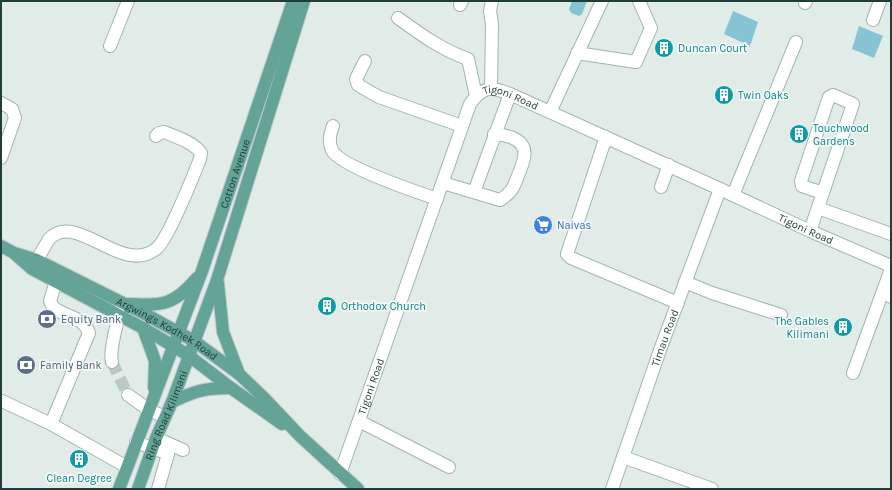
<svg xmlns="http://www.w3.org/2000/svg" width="892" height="490" viewBox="0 0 892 490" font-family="Karla,sans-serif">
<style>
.water{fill:#86c4d4}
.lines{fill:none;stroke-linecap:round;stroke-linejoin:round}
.minor-tunnel{stroke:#bac9c5;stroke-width:12;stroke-dasharray:12 6;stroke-linecap:butt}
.minor-casing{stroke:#a3b4b0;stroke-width:14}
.major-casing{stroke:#c1c9c7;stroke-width:14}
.minor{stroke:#fff;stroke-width:12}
.major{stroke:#63a497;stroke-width:12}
.labels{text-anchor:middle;stroke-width:3.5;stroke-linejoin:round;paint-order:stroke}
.culture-label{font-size:11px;fill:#0d838f;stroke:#f2f9f6;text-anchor:start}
.street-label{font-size:11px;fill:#203e38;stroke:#f2f9f6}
.shop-label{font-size:11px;fill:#366cbe;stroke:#f2f9f6;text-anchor:start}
.service-label{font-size:11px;fill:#4e5e75;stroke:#f2f9f6;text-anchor:start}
</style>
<rect width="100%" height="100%" fill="#e1ece8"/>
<path class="water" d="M572 1H587L582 14 579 16 571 13 569 9Z
M733 11 758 22 750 46 724 34Z
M859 26 883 36 874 58 852 49Z"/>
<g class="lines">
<path class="minor-tunnel" d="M112 362 128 395"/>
<g class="minor-casing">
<g id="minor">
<path d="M805 3 806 1"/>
<path d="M460 5 462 1"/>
<path d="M398 18C420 34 442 50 468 59L476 96"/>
<path d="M873 20 880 1"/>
<path d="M110 46 128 1"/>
<path d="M577 53 636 62 651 28 639 1"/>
<path d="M365 61 356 79 358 85 379 97 462 126"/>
<path d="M491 88 492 24 490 11 492 1"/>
<path d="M1 103 12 109 15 118 1 158"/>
<path d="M550 112 602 1"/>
<path d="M333 126C330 134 328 141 332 150 339 166 417 192 437 199"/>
<path d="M606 137 567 254 571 258 678 303"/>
<path d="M443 183 500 200C513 192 514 186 519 173 521 168 523 163 524 158 528 139 507 135 494 134"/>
<path d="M661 187 669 165"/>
<path d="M474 192 510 94"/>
<path d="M733 195 796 42"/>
<path d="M818 208 891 234"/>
<path d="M810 231 853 104 833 95 829 97 801 181 802 186 823 193"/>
<path d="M32 268 49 239C77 210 121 276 156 249 162 244 166 235 170 228 181 206 191 182 200 159L201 153C193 142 176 137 164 132L159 133 156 136"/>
<path d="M56 281 50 301 53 307C65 318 84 316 89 333L51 424 127 467"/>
<path d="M685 282 712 293 781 315"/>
<path d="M891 294V297"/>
<path d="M112 362C109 352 118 317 122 307"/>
<path d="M853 373 891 269"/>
<path d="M128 395 149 410 165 417"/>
<path d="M2 401 51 424"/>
<path d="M359 421 449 467"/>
<path d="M156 438 183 450"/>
<path d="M136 442 168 454 158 489"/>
<path d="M623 457 712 489"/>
<path id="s1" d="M340 474 470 104C483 86 491 86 510 94L720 189 810 231 891 266"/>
<path id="s2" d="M612 489 660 350 720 189"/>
</g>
</g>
<g class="major-casing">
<g id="major">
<path id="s3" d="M1 246 14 253 37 260 147 315 194 341 239 374 263 397 300 436 358 489"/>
<path d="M16 255 32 269 143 328 188 355 231 388 282 424"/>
<path d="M218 283 223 332 239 374"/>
<path d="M129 304C163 306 174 305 197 278"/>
<path d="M143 328 155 361 154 388"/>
<path d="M172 402C195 391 204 388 231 388"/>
<path id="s4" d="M119 489 202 271 293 1"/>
<path id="s5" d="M138 489 156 438 172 402 217 280 304 1"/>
</g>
</g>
<use href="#minor" class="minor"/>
<use href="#major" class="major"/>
</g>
<defs>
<g id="building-disc" transform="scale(1)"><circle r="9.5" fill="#0f9aa8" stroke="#f2f9f6"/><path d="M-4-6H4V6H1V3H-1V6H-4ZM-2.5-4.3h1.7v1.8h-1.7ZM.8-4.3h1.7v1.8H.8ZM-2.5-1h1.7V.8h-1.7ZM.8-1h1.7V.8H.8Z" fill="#fff"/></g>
<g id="supermarket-disc" transform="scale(1)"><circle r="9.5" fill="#3f7fe0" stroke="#f2f9f6"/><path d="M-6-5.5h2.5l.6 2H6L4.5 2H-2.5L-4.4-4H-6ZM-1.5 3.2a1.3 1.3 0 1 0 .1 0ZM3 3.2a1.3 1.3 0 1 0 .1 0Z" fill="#fff"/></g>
<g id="bank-disc" transform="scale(1)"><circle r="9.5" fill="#5c6f8a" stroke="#f2f9f6"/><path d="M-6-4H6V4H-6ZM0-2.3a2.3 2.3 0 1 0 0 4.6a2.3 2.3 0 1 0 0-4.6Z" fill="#fff"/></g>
</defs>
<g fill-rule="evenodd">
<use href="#building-disc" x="664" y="48"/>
<use href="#building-disc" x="724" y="95"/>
<use href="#building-disc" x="799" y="134"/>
<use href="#supermarket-disc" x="543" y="225"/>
<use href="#building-disc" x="327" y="306"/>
<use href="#bank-disc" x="47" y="319"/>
<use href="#building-disc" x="843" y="327"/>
<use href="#bank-disc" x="26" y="365"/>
<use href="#building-disc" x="79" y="459"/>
</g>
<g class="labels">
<g class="culture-label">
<text x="678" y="52">Duncan Court</text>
<text x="738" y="99">Twin Oaks</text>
<text x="813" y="132">Touchwood<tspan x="813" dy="13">Gardens</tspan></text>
<text x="341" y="310">Orthodox Church</text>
<text x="829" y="325" text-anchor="end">The Gables<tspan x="829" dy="13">Kilimani</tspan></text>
<text x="79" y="482" text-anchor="middle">Clean Degree</text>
</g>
<g class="street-label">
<text dy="4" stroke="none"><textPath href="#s1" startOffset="440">Tigoni Road</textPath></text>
<text dy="4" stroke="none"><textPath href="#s4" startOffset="336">Cotton Avenue</textPath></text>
<text dy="4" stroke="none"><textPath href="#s1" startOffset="764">Tigoni Road</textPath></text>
<text dy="4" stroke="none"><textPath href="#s3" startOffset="186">Argwings Kodhek Road</textPath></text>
<text dy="4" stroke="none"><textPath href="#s2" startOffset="160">Timau Road</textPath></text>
<text dy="4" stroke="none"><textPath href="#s1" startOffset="93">Tigoni Road</textPath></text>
<text dy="4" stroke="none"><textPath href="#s5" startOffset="79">Ring Road Kilimani</textPath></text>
</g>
<g class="shop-label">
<text x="557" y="229">Naivas</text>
</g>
<g class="service-label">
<text x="61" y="323">Equity Bank</text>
<text x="40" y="369">Family Bank</text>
</g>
</g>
<rect width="892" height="490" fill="none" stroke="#203e38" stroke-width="4"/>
</svg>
